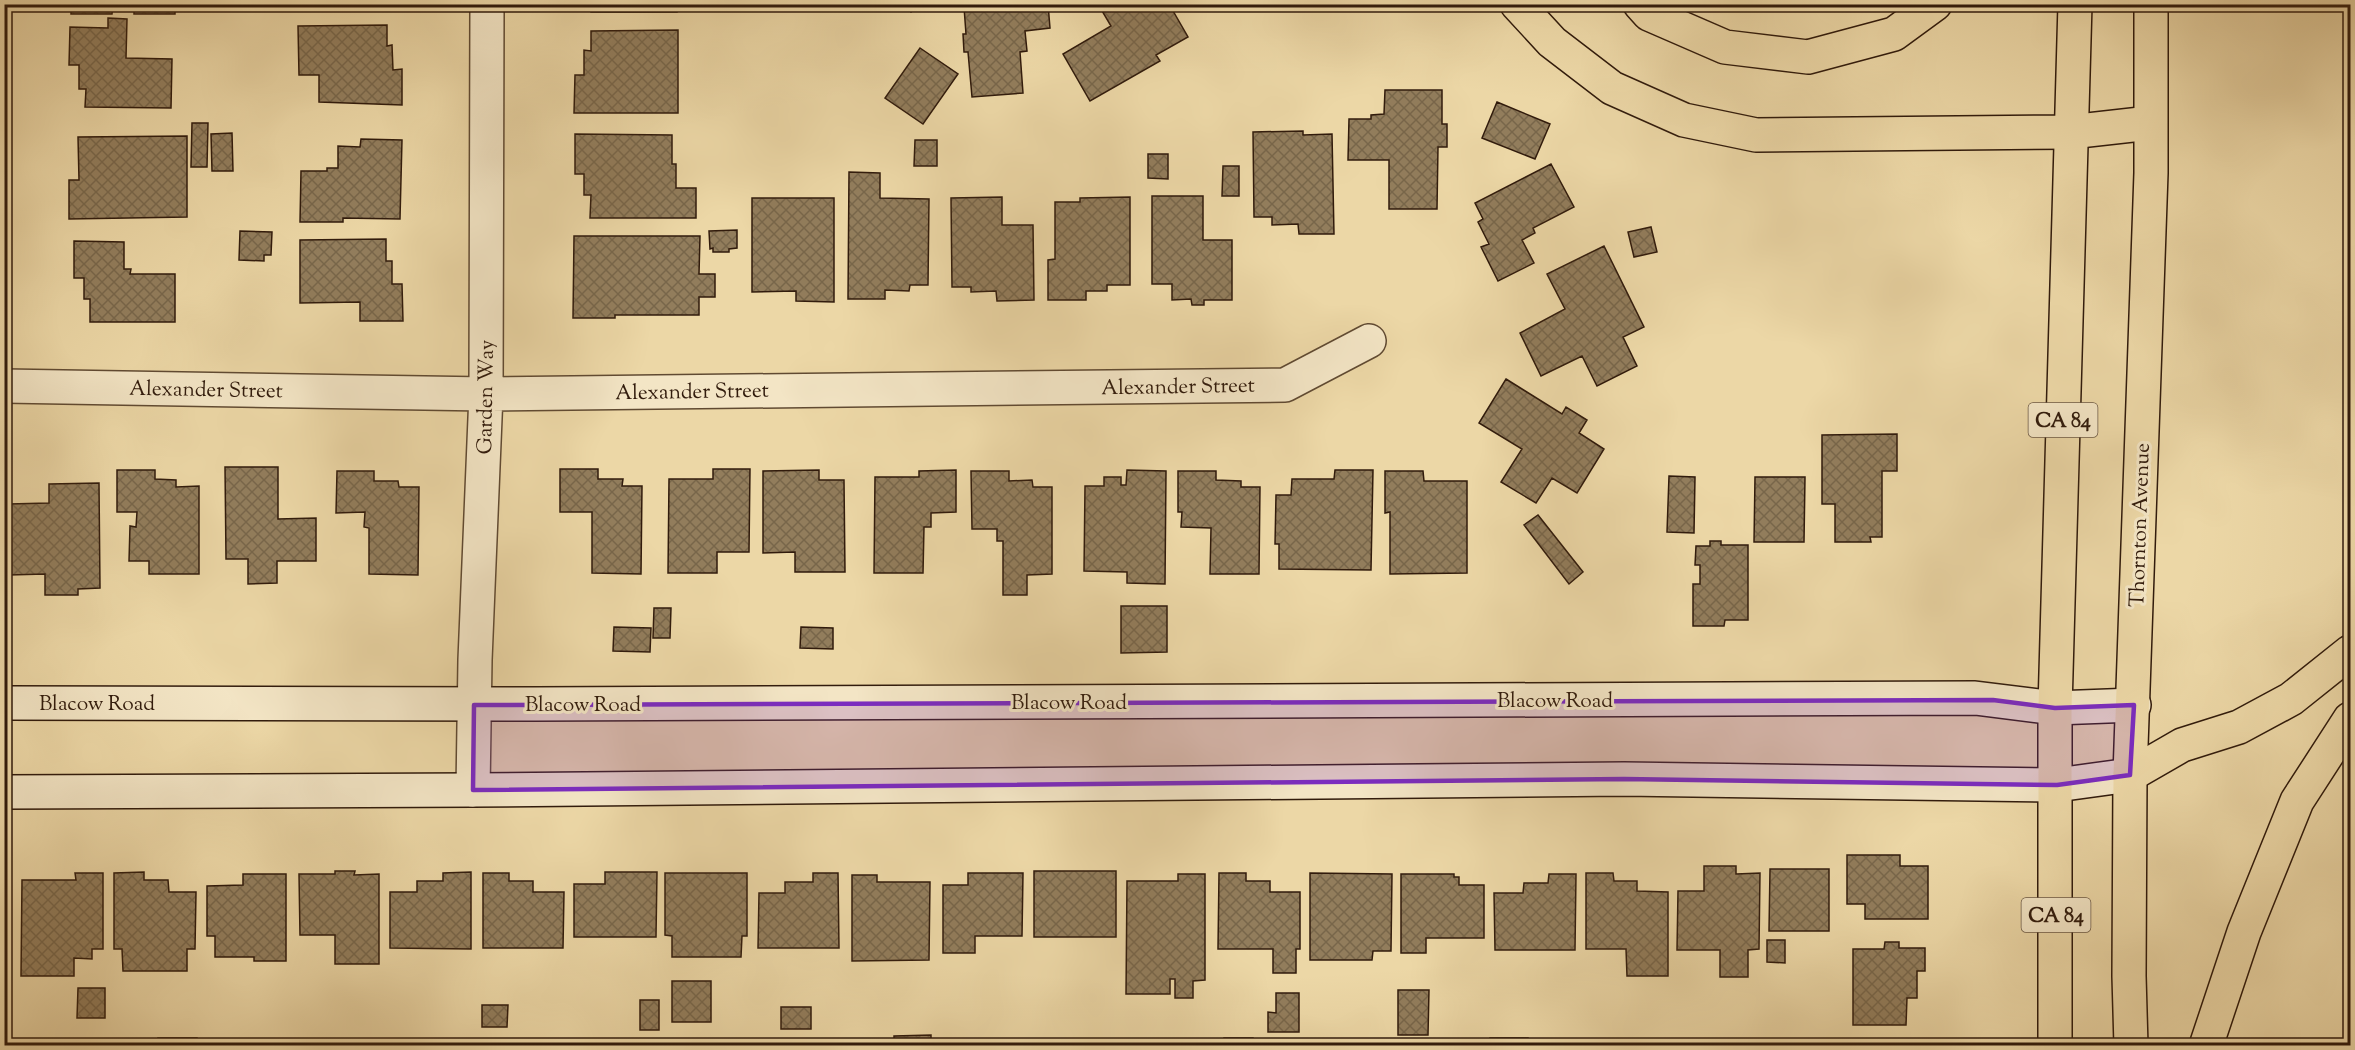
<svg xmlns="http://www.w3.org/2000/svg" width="2355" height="1050" viewBox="0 0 2355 1050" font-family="'Sorts Mill Goudy',serif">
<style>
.building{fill:url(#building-cross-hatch);stroke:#311b0c;stroke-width:1.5}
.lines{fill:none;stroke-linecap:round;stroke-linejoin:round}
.minor-casing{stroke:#604a32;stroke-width:36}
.secondary-casing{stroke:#311b0c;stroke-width:36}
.primary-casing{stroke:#311b0c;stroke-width:36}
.motorway-casing{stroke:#311b0c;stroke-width:36}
.minor{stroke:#f3e5c5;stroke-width:33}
.secondary{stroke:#f3e5c5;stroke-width:33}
.primary{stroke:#ecd7a6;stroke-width:33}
.motorway{stroke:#ecd7a6;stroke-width:33}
.marked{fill:#7b2cbf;fill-opacity:0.2;stroke:#7b2cbf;stroke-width:4.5;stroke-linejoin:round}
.labels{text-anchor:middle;stroke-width:6;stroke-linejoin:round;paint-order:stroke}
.shield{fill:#f3e5c5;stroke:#6b5844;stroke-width:1.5}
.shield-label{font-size:20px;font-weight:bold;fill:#311b0c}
.street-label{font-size:21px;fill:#311b0c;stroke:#f3e5c5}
</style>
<defs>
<pattern id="building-cross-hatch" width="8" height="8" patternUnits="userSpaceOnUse" patternTransform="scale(1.5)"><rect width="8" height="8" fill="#927d5c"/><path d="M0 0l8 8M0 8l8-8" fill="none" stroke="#78664a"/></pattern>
</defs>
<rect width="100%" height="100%" fill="#ecd7a6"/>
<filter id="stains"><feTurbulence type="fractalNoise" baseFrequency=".00333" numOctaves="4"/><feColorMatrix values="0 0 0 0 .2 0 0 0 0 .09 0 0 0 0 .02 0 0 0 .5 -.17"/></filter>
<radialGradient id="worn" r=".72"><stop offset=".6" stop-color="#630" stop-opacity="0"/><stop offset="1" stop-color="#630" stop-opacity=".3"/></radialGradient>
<path class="building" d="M71 4H113L112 14H71Z
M134 4H175V14H134Z
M591 4H677V12H591Z
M884 4H898L887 11Z
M906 4H923L911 12Z
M986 4H1048L1050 28 1025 31 1027 51 1020 52 1023 93 972 97 968 52H964L963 34H966L964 7Z
M1098 4H1169L1188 37 1156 55 1160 61 1090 101 1063 54 1111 26Z
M108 18 127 19 126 58 172 59 171 108 85 107 86 89H79V65H69L70 27 108 28Z
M387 25V46L392 45 393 70 402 69V105L319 102V75H299L298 26Z
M678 30V113H574L575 75H584V50L591 51V31Z
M920 48 958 74 923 124 885 98Z
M1385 90H1442V124H1447V147H1438L1437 209H1389V160H1348L1349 119H1371V115L1384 114Z
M1497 102 1550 124 1535 159 1482 138Z
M192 123H208L207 167H191Z
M1303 131V135L1332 134 1334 234H1299L1298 224 1272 225V217H1254L1253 132Z
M232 133 233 171H212L211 134Z
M575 134 672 135V164H676V188H696V218H590L591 195H584V174H575Z
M187 136V217L69 219V180H79L78 137Z
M361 139 402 140 400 219 343 218V222H300L301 171H327V168H338V146L360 147Z
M915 140H937V166H914Z
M1148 154H1168V179L1148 178Z
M1551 164 1574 207 1533 228 1535 233 1522 240 1534 263 1498 281 1481 247 1489 244 1478 222 1483 219 1475 203Z
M1223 166H1239V196H1222Z
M849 172 880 173V198L929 199 928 285H910L909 291 885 290V299H848Z
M1152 196H1203V240H1232V300H1204V305H1192L1191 299 1172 300V284H1152Z
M1002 197V225H1033L1034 300 997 301 996 291 971 292V287H952L951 198Z
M1130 197V285H1107V291H1086V300H1048V260L1055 259V202H1080V198Z
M752 198H834V302L796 301V291L752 292Z
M1651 227 1657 252 1634 257 1628 232Z
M737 230V248L729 249V252H713V248L710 249 709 231Z
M240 231 272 232 271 255H264V261L239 260Z
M574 236H700L699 274H715V297H699V315H615V318H573Z
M386 239V261H392V284H402L403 321H360V302L300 303V240Z
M74 241 124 242V269H131L130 274H175V322H90V299H84V278H74Z
M1604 246 1644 327 1623 337 1637 366 1597 386 1582 356 1541 376 1520 333 1565 309 1547 274Z
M1506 379 1562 414 1566 407 1587 420 1579 433 1604 449 1577 493 1552 478 1536 503 1501 482 1522 449 1479 423Z
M1897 434V471H1882V537H1870L1871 542H1835V504H1822V435Z
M225 467H278V519L316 518V561H277V583L248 584V559H226Z
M560 469H598V479H623L622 486H642L641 574 592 573V512H560Z
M713 469H750L749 552H717V573H668L669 479H713Z
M117 470H155V479L176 480V487L199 486V574H149V561H129L130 526 136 527 137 512H117Z
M819 470V480H844L845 572H795V552L763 553V471Z
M956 470V512L931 513V527H924L923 573H874L875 477H919V471Z
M1127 470 1166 471 1165 584 1127 583V572L1084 571 1085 486H1104V477H1121V485H1126Z
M1335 470H1373L1371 570 1279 569V544H1275L1276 495H1291L1292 479H1334Z
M337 471H374V481H398L399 487H419L418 575 369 574V528L364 527 365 512 336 513Z
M971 471H1009V481L1032 480 1033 487H1052V574L1027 575V595H1003V541H997V529H972Z
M1178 471H1216V480L1241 481V487H1260L1259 574H1210L1211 528 1181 527 1182 512H1178Z
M1385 471H1423L1424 481H1467V573L1390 574V512L1385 513Z
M1669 476 1695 477 1694 533 1667 532Z
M1755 477H1805L1804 542H1754Z
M99 483 100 588 78 589V595H45V574L9 575V504L49 503V484Z
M1538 515 1583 572 1569 584 1524 525Z
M1710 541H1721V545H1748V620H1725L1724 626H1693V584H1700V565H1695L1696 546H1710Z
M1121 606H1167V652L1121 653Z
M654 608H671L670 638H653Z
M614 627 651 628 650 652 613 651Z
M801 627 833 628V649L800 648Z
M1847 855H1900V866H1928V919H1865V904H1847Z
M1704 866H1736V874L1760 873 1759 949 1748 950V977H1720V950H1677L1678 891H1704Z
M1770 869H1829V931H1769Z
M335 871H355L354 875 379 874V964H335V935H300L299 874H335Z
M1034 871H1116V937H1034Z
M144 872V880H168L169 892H196L195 949H187V971H123L122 949H114V873Z
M471 872V949L390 948V892H417V881H443V873Z
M605 872H657L656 937H574V884H605Z
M75 873H103V949H92V959L74 958V976H21L22 880H76Z
M483 873H509V881H533V892H564L563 948H483Z
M665 873H747V936H742L741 957H672V936L665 935Z
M813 873H838L839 948H758L759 893H785V882H813Z
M968 873H1023L1022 936H975V953H943V885H968Z
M1219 873H1246V881H1270V892H1300V949H1296V973H1273V949H1218Z
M1310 873 1392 874 1391 951H1373L1372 960H1310Z
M1586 873H1613L1614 881H1637V891L1668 892V976H1627L1626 949H1586Z
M243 874H286V961H254V957H215V936H207V886L243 885Z
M1178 874H1205V980L1193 981V998H1175V979H1170V994H1126L1127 881H1178Z
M1401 874H1454V877H1459V885H1484V938H1426V953H1401Z
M1549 874H1576L1575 950H1495L1494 893H1523L1524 883H1548Z
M852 875H877V882H930L929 960 852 961Z
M4 885H11V936H4Z
M1767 940H1785V963L1767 962Z
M1885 942H1899V948H1925V971H1917V998H1907L1906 1025H1853V949H1884Z
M672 981H711V1022H672Z
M78 988H105V1018H77Z
M1398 990H1429L1428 1035H1398Z
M1276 993H1299V1032H1268V1012L1276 1013Z
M640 1000H659V1030H640Z
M482 1005H508L507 1027H482Z
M781 1007H811V1029H781Z
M931 1035V1046H894V1036Z
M158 1038H197V1046H158Z
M1224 1038H1253L1254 1046H1224Z
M1490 1038H1528V1042H1538V1046H1490Z
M796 1039H838V1046H796Z
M986 1039H1022V1046H986Z
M15 1040H46V1046H15Z
M346 1042H373V1046H346Z
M1677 1042H1712V1046H1677Z"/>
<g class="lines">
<g class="minor-casing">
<path id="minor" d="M4 386 486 394 1285 385 1369 341
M473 790 475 660 486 394 487 4"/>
</g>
<g class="secondary-casing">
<path id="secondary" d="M4 703 535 704 1975 698 2055 708 2134 705
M4 792 473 790 1624 779 2057 785 2130 775"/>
</g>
<g class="primary-casing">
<path id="primary" d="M2055 1046V708L2075 4
M2131 1046 2129 976 2130 775 2151 173V4"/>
</g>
<g class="motorway-casing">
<path id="motorway" d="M1517 4 1552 42 1612 88 1684 120 1756 135 2070 132 2150 123
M1640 4 1649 14 1725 47 1808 57 1894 34 1935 4
M2130 775 2182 745 2239 727 2291 699 2350 652
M2206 1046 2244 932 2297 801 2350 719"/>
</g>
<use href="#minor" class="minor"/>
<use href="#secondary" class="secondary"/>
<use href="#primary" class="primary"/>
<use href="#motorway" class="motorway"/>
</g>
<path class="marked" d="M1993 700 2055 708 2134 705 2130 775 2057 785 1624 779 473 790 474 705Z"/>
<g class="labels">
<g class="shield">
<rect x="2028.5" y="403" width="69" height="34" rx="4.5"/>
<rect x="2021.5" y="898" width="69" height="34" rx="4.5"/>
</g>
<g class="shield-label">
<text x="2063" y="427">CA 84</text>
<text x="2056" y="922">CA 84</text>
</g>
<g class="street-label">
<text transform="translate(1178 386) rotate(-1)" y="7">Alexander Street</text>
<text transform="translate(206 389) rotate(1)" y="7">Alexander Street</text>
<text transform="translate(692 391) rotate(-1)" y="7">Alexander Street</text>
<text transform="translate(485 397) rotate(-89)" y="7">Garden Way</text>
<text transform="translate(2139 525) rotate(-88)" y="7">Thornton Avenue</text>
<text x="1555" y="707">Blacow Road</text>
<text x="1069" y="709">Blacow Road</text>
<text x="97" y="710">Blacow Road</text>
<text x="583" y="711">Blacow Road</text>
</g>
</g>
<rect width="2355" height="1050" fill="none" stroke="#ecd7a6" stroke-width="24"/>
<rect x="6" y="6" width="2343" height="1038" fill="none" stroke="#311b0c" stroke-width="3"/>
<rect x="12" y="12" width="2331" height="1026" fill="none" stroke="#311b0c" stroke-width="1.5"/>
<rect width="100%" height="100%" filter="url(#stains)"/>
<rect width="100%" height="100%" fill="url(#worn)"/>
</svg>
